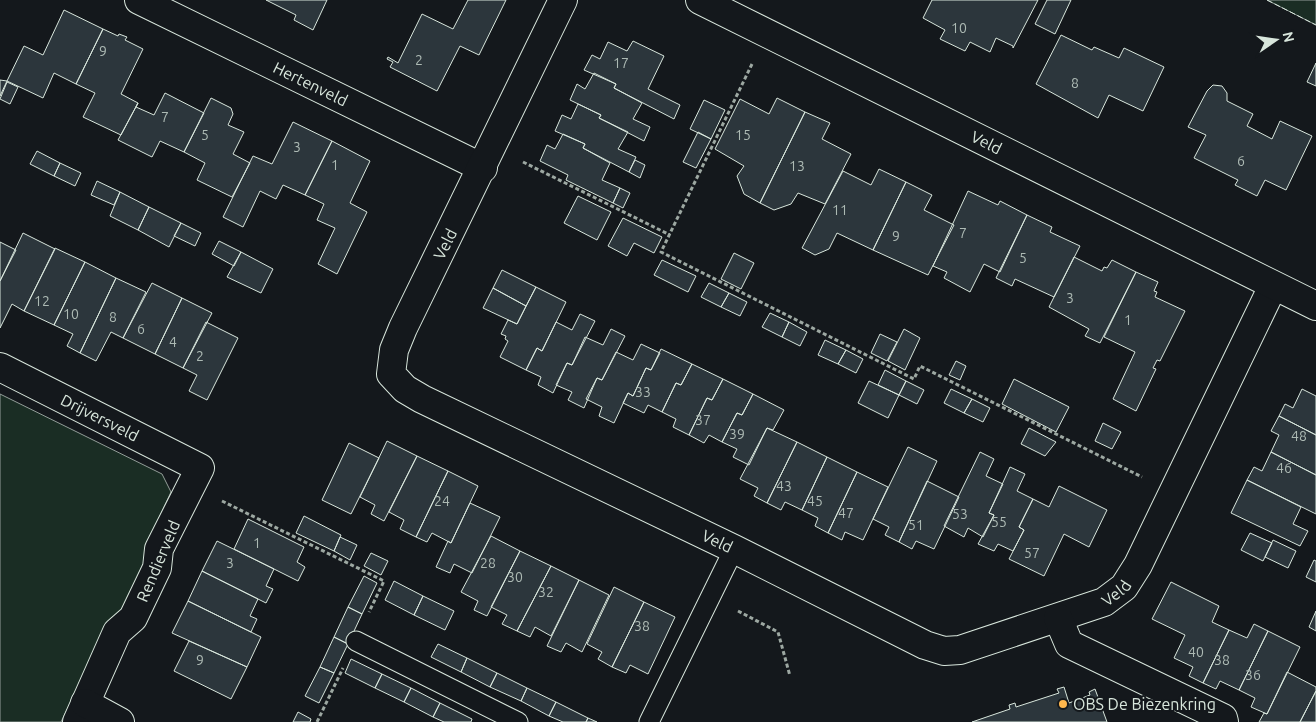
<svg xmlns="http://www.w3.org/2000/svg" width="1316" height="722" font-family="Ubuntu,sans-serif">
<rect width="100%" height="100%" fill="#14181c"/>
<path fill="#1a2d24" stroke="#939e99" d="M1267,0H1316V25Z
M0,394L162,474L171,492L145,548V563L124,612L111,618L61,722H0Z"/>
<path fill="#2c363c" stroke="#d8e6dc" d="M266,0H327L313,30L294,20L296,15Z
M468,0H506L479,55L460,46L437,91L390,67L393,62L387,59L388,57L398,63L422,14L453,29Z
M932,0H1038L1013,48V46L996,38L990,52L970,42L965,51L940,39L945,30L923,18Z
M1047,0H1071L1055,34L1035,24Z
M64,10L103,29L76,84L54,73L43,98L7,81L24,46L43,55Z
M103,29L118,36L119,34L127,37L125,40L143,49L121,94L138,103L121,135L83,117L95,93L76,84Z
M1061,35L1092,50L1094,47L1119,58L1124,48L1164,67L1143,111L1109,95L1098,118L1036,84Z
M633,41L664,56L648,89L680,105L674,119L614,88L616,84L584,70L592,55L600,59L608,42L627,51Z
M1316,63V86L1307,82Z
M594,73L616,84L614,88L642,103L633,119L650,127L644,141L599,118L601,115L570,100L577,84L585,89Z
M0,80L7,81L0,96Z
M7,82L18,87L10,104L0,99Z
M1213,85L1222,86L1227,93V101L1253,114L1247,126L1272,139L1280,121L1312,136L1286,190L1265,180L1257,196L1235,185L1238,180L1194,158L1206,135L1188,127L1207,91Z
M165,93L204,113L184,152L160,141L152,157L118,140L138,103L136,107L154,115Z
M211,98L231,108L233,114L228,125L244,132L233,154L250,163L232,197L197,180L205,163L184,152Z
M777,98L805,112L760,203L744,194L737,176L744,166L715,149L740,99L769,114Z
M704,100L725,110L711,139L690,129Z
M578,104L601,115L599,118L628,132L618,149L636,157L629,172L583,148L585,144L555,131L562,115L571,119Z
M805,112L830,123L822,139L851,154L825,204L798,193L791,204L774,210L760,203Z
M293,122L332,141L305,195L283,185L276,199L260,191L243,227L223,217L253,156L272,164Z
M698,132L711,139L696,168L683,162Z
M563,134L585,144L583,148L610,163L602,180L620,188L613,203L566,180L568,175L540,161L547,145L555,149Z
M332,141L370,161L350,203L367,212L337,274L318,264L335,228L317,220L324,204L305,195Z
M37,151L60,163L54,176L30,164Z
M635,160L645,165L640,178L629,172Z
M60,163L81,173L75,186L54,176Z
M879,169L906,182L873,250L837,233L829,249L815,255L802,248L843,171L871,185Z
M97,181L120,192L114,205L91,195Z
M906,182L932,195L924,210L954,225L928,275L873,250Z
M620,188L630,193L623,208L613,203Z
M968,191L998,205L1000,201L1027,215L1000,272L984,264L970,292L944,278L947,272L933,266Z
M120,192L149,207L138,230L110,216Z
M578,196L611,212L597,240L564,223Z
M149,207L181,223L169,247L138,230Z
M1027,215L1052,227L1050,232L1080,246L1054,297L1015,279L1012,286L996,278Z
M623,218L662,237L654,253L634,243L627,256L608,246Z
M181,223L201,233L195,246L174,236Z
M23,233L55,249L24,311L12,304L0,328V281Z
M219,241L241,252L234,266L212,254Z
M0,242L16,250L0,281Z
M55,248L85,262L54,325L24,311Z
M241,252L273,269L261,293L227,277Z
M734,253L754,263L741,289L721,279Z
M1074,257L1102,271L1104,267L1107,268L1112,260L1136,272L1100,343L1085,336L1089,329L1049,307Z
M662,260L696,276L688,292L654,275Z
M85,262L116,278L80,353L67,346L73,334L54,325Z
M502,270L536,287L526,306L493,288Z
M1136,272L1158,282L1154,291L1157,292L1155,297L1185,311L1160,361L1157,360L1153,368L1156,369L1136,411L1113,399L1135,352L1104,337Z
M116,278L146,292L123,338L111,332L96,361L80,353Z
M152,283L182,298L155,354L123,338Z
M709,283L729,293L721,307L701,297Z
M536,287L566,302L542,351L537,348L526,370L500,357L508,341L505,339L506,336L501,334L508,320L517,324Z
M493,288L526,306L517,324L483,308Z
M729,293L747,302L740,316L721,307Z
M182,298L212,313L183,368L155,354Z
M770,313L789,322L782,337L762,327Z
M580,314L595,321L572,365L567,363L553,393L538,385L541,377L526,370L537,348L542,351L556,322L572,330Z
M206,322L238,338L207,400L189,391L197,375L183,368Z
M789,322L807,332L800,346L782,337Z
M611,329L625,336L602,380L597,378L584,408L568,400L572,392L556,385L567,363L572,365L585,337L603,345Z
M904,329L920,338L905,370L888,361Z
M880,334L897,342L887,361L871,353Z
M825,340L846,350L838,364L818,355Z
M641,344L660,353L651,370L646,368L633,396L628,393L614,423L599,416L602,407L586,399L597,378L602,380L616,352L633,360Z
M661,349L692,364L681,385L676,383L662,412L648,405L644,413L623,403L628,393L633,396L646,368L651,370Z
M846,350L863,359L856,373L838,364Z
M956,361L966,366L960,380L949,375Z
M692,364L723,379L712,400L707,398L689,435L673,427L676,419L662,412L676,383L681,385Z
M885,370L906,381L899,395L878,385Z
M723,379L753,394L742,415L737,413L722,442L709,435L704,443L689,435L707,398L712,400Z
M1014,379L1069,407L1056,432L1002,404Z
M869,381L899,395L888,418L858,403Z
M906,381L924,390L917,404L899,395Z
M951,389L972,399L964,413L944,403Z
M1302,389L1316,396V435L1279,416L1285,404L1293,408Z
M753,394L784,410L773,430L767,428L749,465L733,457L737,449L722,442L737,413L742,415Z
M972,399L990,408L983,422L964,413Z
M1279,416L1316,435V475L1271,452L1279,435L1271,431Z
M1103,423L1121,432L1112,449L1095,441Z
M767,428L797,442L767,503L754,496L758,488L740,479Z
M1029,428L1056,442L1045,456L1021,444Z
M387,441L417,456L384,521L371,514L375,505L360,497Z
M797,442L827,457L802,510L785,502L781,510L767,503Z
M349,443L379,458L351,514L322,500Z
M908,447L937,461L899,542L885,535L889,527L873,519Z
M980,452L994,459L986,476L1003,484L989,513L994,515L983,537L968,528L964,537L944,526Z
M1271,452L1316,475V514L1247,480L1254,467L1262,471Z
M417,456L448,471L416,537L400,529L404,520L389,512Z
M827,457L857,472L828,533L815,526L818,518L802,510Z
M1010,467L1025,474L1017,491L1033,499L1019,527L1024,530L1013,551L998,544L994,551L978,544L994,515L989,513Z
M448,471L478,486L451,543L432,533L427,542L416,537Z
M857,472L888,487L863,540L845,532L842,540L828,533Z
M1247,480L1301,507L1293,524L1308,531L1300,546L1231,513Z
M927,481L959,497L934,549L916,541L912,549L899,542Z
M1059,486L1107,510L1089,547L1064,534L1044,576L1009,559L1024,530L1019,527L1033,499L1049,507Z
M470,503L500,517L472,573L454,564L450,573L436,567L448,541L451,543Z
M304,516L341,535L334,551L296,533Z
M248,519L304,547L297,562L305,567L298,581L234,549Z
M1250,533L1272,543L1263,561L1241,550Z
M491,536L520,551L487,616L474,610L478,601L461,592Z
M340,537L357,545L350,560L334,551Z
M1273,540L1296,551L1288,568L1265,557Z
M217,541L274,569L266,586L273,589L266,603L202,571Z
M520,551L551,566L517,631L502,624L507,615L491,607Z
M371,553L388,561L381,575L364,566Z
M1314,560L1316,561V582L1306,577Z
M551,566L579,580L551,636L535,627L530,637L517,631Z
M202,571L258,599L250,616L257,619L251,632L188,601Z
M364,576L377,583L362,614L348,607Z
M579,580L609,595L582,652L566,643L561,652L547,646Z
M394,581L423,596L414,615L385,600Z
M1171,582L1219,606L1212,622L1229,630L1203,683L1189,676L1193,667L1174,658L1185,635L1152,619Z
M614,587L644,602L612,667L598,659L602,652L587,644Z
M423,596L454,611L445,630L414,615Z
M188,601L261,637L247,667L172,633Z
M644,602L675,617L648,674L630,665L626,673L612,667Z
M348,607L362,614L348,644L334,637Z
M1316,611V631L1309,627Z
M1254,624L1268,631L1239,690L1220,681L1216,689L1203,683L1229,630L1247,638Z
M1268,631L1300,647L1267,714L1251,707L1255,698L1239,690Z
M334,637L348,644L334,673L320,667Z
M189,641L247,667L231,699L174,671Z
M438,644L467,658L461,672L431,657Z
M467,658L497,673L490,687L461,672Z
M351,659L382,674L375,688L345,673Z
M320,667L334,673L319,703L305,696Z
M1287,672L1316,687V691L1300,722H1259L1264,713L1267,714Z
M497,673L527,688L521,701L490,687Z
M382,674L411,688L404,702L375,688Z
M1064,687L1069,703L1090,695L1089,692L1095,689L1107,722H972L1010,709L1009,705L1015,703L1016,707L1059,693L1057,689Z
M411,688L440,703L433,717L404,702Z
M527,688L556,702L549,716L521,701Z
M1316,691V722H1300Z
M556,702L588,718L586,722H563L549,716Z
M440,703L472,719L471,722H444L433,717Z
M298,712L311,719L310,722H293Z
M588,718L597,722H586Z"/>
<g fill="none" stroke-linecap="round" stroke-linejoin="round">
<defs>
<path id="service" d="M356,641L518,722
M649,722L734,549"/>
<g id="minor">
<path id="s1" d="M139,0L483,168"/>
<path id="s2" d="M563,0L403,328L394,350L391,374L405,389L422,399L734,549L925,645L944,651L960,650L1104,602L1124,587L1138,565L1273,286"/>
<path id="s3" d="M700,0L1316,306"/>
<path id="s4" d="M0,367L200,468L159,549L157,568L133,618L117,632L77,722"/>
<path d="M1058,618L1069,644L1223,718L1224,722"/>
<path d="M85,703L120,722"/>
</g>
</defs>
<use href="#service" stroke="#d8e6dc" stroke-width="21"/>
<use href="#minor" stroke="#d8e6dc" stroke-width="30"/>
<path stroke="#9da8a2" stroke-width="3" stroke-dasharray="4 2.5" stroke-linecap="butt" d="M752,64L661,252L914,379L920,366L1142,477
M523,162L670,235
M222,501L384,581L369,612
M738,611L778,632L790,676
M317,722L343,668"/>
<use href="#service" stroke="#14181c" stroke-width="19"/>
<use href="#minor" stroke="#14181c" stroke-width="28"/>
<path stroke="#d8e6dc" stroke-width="1" stroke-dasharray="6 2.5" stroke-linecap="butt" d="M1267,0L1316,25"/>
</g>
<circle fill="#ffb74d" stroke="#14181c" stroke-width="2" cx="1063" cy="704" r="5"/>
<g text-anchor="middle" stroke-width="4" stroke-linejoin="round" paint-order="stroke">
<g font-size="14" fill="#adbab4">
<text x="959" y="33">10</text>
<text x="103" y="56">9</text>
<text x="419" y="65">2</text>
<text x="621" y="68">17</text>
<text x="1075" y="88">8</text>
<text x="165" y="122">7</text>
<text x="205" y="140">5</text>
<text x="743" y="140">15</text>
<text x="297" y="152">3</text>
<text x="1241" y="166">6</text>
<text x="335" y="170">1</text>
<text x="797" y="171">13</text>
<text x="840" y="215">11</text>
<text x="963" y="238">7</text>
<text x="896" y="241">9</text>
<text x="1023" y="263">5</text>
<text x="1070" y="303">3</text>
<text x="42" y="306">12</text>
<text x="71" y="319">10</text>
<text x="113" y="322">8</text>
<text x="1128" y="325">1</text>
<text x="141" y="334">6</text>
<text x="173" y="347">4</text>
<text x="200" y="361">2</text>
<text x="643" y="397">33</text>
<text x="703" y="425">37</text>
<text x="737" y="439">39</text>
<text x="1299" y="441">48</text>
<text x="1284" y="473">46</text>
<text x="784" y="491">43</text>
<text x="442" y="506">24</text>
<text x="815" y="506">45</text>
<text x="846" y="518">47</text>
<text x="960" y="519">53</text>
<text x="999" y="527">55</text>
<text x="916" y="530">51</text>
<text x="257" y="548">1</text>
<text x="1032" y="558">57</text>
<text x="230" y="568">3</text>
<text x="488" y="568">28</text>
<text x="515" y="582">30</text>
<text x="546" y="597">32</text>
<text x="642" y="631">38</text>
<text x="1196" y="657">40</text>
<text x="200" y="665">9</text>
<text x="1222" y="665">38</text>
<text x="1253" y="680">36</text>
</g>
<g font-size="16" fill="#d8e6dc" stroke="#14181c">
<text dy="6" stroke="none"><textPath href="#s1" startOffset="191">Hertenveld</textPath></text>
<text dy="6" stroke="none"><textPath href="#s3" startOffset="320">Veld</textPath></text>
<text transform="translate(445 244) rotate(-63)" y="6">Veld</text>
<text dy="6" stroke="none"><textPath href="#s4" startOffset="112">Drijversveld</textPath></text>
<text dy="6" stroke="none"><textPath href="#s2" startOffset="781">Veld</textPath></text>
<text transform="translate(158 561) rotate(-67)" y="6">Rendierveld</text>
<text dy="6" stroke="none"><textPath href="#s2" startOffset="1216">Veld</textPath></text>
</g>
<g font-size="16" fill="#d8e6dc" stroke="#14181c" text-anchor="start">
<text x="1073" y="710">OBS De Biezenkring</text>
</g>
</g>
<g transform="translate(1276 40) rotate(77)" stroke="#14181c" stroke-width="4" paint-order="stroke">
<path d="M0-4L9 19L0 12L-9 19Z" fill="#d8e6dc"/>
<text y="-8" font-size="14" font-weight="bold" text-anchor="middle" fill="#d8e6dc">N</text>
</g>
</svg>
